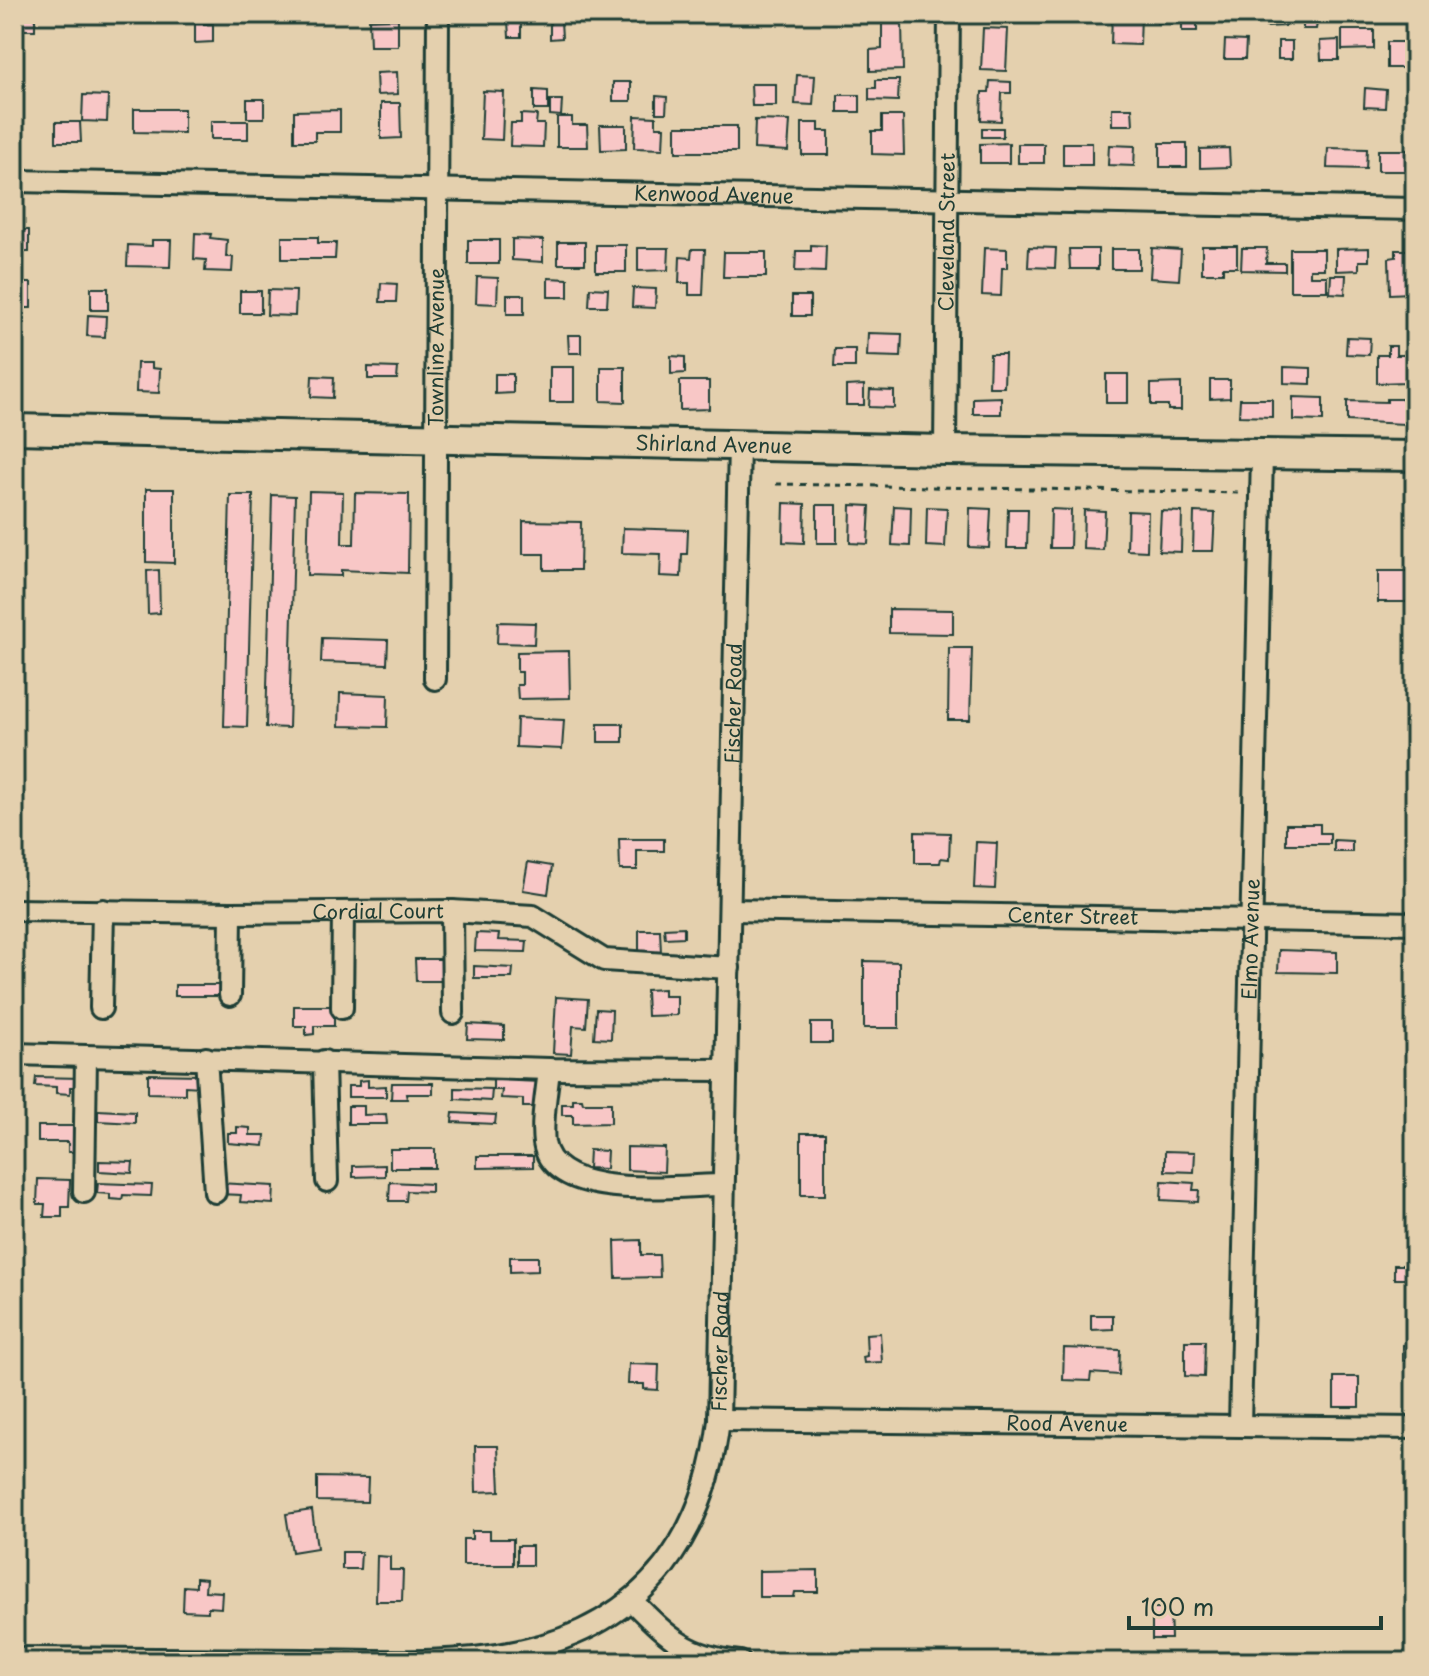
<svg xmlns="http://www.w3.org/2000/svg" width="1429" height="1676" font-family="'Playpen Sans',sans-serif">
<rect width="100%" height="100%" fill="#e4d0ae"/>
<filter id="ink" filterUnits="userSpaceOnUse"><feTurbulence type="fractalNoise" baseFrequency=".0125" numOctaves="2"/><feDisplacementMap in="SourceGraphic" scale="16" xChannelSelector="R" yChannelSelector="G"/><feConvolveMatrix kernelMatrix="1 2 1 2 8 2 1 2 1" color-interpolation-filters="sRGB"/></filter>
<g filter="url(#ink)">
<path fill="#f8c7c6" stroke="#1f3d34" stroke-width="2" d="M14,14H35V30H14Z
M1040,14H1060V22H1040Z
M1066,14H1104L1103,22L1066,20Z
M1112,14H1141L1140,45L1111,44Z
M1157,14H1197V31H1182V23H1157Z
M1249,14H1286V26L1266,27V21H1249Z
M1296,14H1334V23H1317L1316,29H1303V23H1296Z
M398,19V46H370L369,20Z
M508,21H521V37H509Z
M550,21H561L562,38L550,39Z
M882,22H902L903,70L870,71V50L882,49Z
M195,24H213V42L195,43Z
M983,28L1008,29L1006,71L981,70Z
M1342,30H1374V49L1342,50Z
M1225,40L1246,41L1245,59H1224Z
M1339,40V60H1321L1320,41Z
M1278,41H1292V59H1278Z
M1387,42H1411V68H1387Z
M397,72L398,94L377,95L376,73Z
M797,75L815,76L813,105L795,104Z
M876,80H899L898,101L869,100V88H876Z
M990,81L1011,82V93H1002L1001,121L981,120L982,92H989Z
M613,82H631V101H613Z
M751,84H776V106H752Z
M1365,88L1386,90L1385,108L1364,107Z
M534,90L548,91V110H534Z
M483,91L504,92L502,140L481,139Z
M83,95L108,96L107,122L82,121Z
M838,95H860V112H838Z
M656,96L667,97L666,113H656Z
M247,99H264V118H247Z
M550,100H562L561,116L550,115Z
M381,103H400L401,138L381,139Z
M1112,108H1132L1133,125H1112Z
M134,109H184V133L134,132Z
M340,110V132H315V141H294V111Z
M521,114L537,115L536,124H544L543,147L510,146L511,123H521Z
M635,116L656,117V127H664L663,149L634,148Z
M882,116H903L904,155L872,154V131H882Z
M557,117H572V125H587L588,147H557Z
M755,120L790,121L788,151L754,149Z
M211,121H248V139H211Z
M56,122H80L81,142H56Z
M802,123H819V131H829V155H802Z
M600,125H626V149L601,150Z
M676,126H737V152H676Z
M982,128H1003V137H982Z
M1009,143V163H980V144Z
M1063,143H1092V165H1063Z
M1160,143H1187V167H1160Z
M1018,144H1044V163H1018Z
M1109,145L1135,146L1134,166L1108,165Z
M1229,148L1230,167L1200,168V149Z
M1328,148L1367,149L1366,169L1327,168Z
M1378,150H1407V171H1378Z
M14,230H29V252H14Z
M195,233L211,234L210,238L227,240L226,257H233L232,272L205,271L206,260L194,259Z
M282,237H318V243H336L335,259H282Z
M512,239L543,240V262L512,260Z
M152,240H171L170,267L127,266L128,245L152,246Z
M468,240H499V264H468Z
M558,242H585V264H558Z
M596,245H626V272H596Z
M811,245L826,246L825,272L795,271L796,251H811Z
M1202,246H1237V267H1223V273H1202Z
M1029,247L1056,248L1055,268L1028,267Z
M638,248H669L668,270L638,271Z
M984,248L1007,249V268H1002L1001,296L982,295Z
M1152,248L1181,250L1179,280L1150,278Z
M1242,248H1267L1266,263H1285V271L1241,270Z
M1369,248V261H1359V270L1336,271V249Z
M692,249H705L703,295H689V283H679L680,257L691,258Z
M1069,249H1098V269H1070Z
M1111,249H1139V269H1111Z
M1290,249H1324V269H1310V276H1327V291H1290Z
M1396,250H1409L1410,293L1390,294L1389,258L1396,257Z
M724,252H766V277H723Z
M1331,275H1346L1345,294L1330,293Z
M477,277L498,278L497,304L476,303Z
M548,278L568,279V297H548Z
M14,283H31V308H14Z
M381,283L397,284L396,302H380Z
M91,288H108V310H91Z
M590,288L608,289L607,306H589Z
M633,288L656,289L655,308L632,307Z
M268,290L296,291L295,316L267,315Z
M240,291H261V313H240Z
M507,295H524V314H507Z
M792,296H810V316H792Z
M88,315L106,316L105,337L87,336Z
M868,333L902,334L901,357L867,356Z
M568,335H581V353H569Z
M1347,337L1370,338L1369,355L1346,354Z
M1388,346H1396V355H1406V382L1377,383V355H1388Z
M835,349H855V367H834Z
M990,354H1005L1004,387H989Z
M671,356L685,357V373L671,374Z
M137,363H152V368L160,369L159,393L136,392Z
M368,367L398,368L397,379H368Z
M550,367H574V402H550Z
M601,367H625V402L601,401Z
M1284,367L1311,368V384L1284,383Z
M495,374H513V393L495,394Z
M1106,374H1128V403H1106Z
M312,376L334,377L333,398L311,397Z
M1210,380H1230V398L1210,399Z
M680,381H709V409L680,410Z
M1181,383V410H1168V405H1151V384Z
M864,385V405H846V386Z
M870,390L894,391V408L869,407Z
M1001,397V414H973V398Z
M1293,397L1323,398V421L1293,420Z
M1240,399H1272V417L1239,416Z
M1387,399H1405L1404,424L1347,421V401L1387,402Z
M146,489H174V563L146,562Z
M309,491L343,492L342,544H354L355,493L409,494L408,573L341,570V576L307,575Z
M230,495H253L247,727L224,726Z
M272,495L295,496L289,728L266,727Z
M784,503L805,504L804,543L783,542Z
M817,505H837V543H817Z
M851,505L870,506L868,544L850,543Z
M894,506L911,507L910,546L892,545Z
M927,507L947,508L945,547L926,546Z
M970,508L991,509L989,548L969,547Z
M1008,509H1028L1027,548H1007Z
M1051,509L1071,510L1070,548H1050Z
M1084,510L1105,511L1103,550L1083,549Z
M1128,511L1148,512L1147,551L1127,550Z
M1161,511L1182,512L1181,552L1159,551Z
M1194,512L1215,513L1213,551H1193Z
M523,521L581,522L580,570H544V554H523Z
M623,528L688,530L687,554H682L681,577L660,576L661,554L622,553Z
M159,570L160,613L148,614L147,571Z
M1378,571H1412V602H1378Z
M889,609L953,610V634L889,633Z
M498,622L535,623L534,644L497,643Z
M322,638L388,640L387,664L321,662Z
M949,648H972L970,720H948Z
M569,651L570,698L518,699L517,685H522V672H517V652Z
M340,693L388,695L387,727L339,726Z
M517,718L564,720L562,749L516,747Z
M598,724H623V742H598Z
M1286,824H1320V833H1330V844H1286Z
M915,832L950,833L949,859L941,858L940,863H915Z
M619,839H664V851H637V870H620Z
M1334,840L1352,841V852H1334Z
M976,842L997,843L995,889L974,888Z
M528,862L552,866L548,894L523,890Z
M684,927V937L665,938L664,928Z
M639,930H660L661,953H639Z
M476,933L499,934L498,940L527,941L526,952L475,951Z
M1279,950L1337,952V973L1278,972Z
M415,959H449V981H416Z
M864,961L899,962V1028H864Z
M474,966L513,968L512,978H474Z
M175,985H224V996H175Z
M664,989V996H677V1015L647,1016L646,990Z
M556,997L588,999L586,1027L573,1026L571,1054L553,1053Z
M294,1006H334V1026H314V1034L306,1035V1026H294Z
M596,1009L612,1010L611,1039L594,1038Z
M811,1023H832V1043H811Z
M468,1024L504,1026V1040L467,1039Z
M148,1074L201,1075V1087L185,1086V1094L148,1093Z
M36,1077L81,1078L80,1087H70V1094L56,1093V1087L35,1086Z
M368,1080V1087L386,1086V1097H348V1086H359V1081Z
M493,1080L541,1082L540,1107H523V1099L501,1098L502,1090H493Z
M392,1083H433V1094H406L407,1099H391Z
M455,1088L492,1089L491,1101L455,1099Z
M573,1099H582L583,1103H611V1123L573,1124V1115H562V1104H573Z
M348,1106H364V1115L386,1114L387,1124H348Z
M98,1110L135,1112V1123L98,1121Z
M453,1113L496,1115L495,1124L452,1122Z
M38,1126H77L84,1152H68V1142H38Z
M237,1127L250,1128V1135H265L264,1146L228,1143V1133H237Z
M801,1133H825V1195H801Z
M627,1147L665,1148L664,1172L627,1170Z
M390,1149H435V1168H390Z
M589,1150L607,1151L606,1169L588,1168Z
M1165,1151L1195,1152L1194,1172L1165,1171Z
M477,1156H533V1167L477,1168Z
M99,1161L133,1162L132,1173L99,1171Z
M385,1165V1176L353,1177V1166Z
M38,1179L70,1180L69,1207H62V1217H44L45,1204H37Z
M1162,1181L1194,1183L1193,1190H1199L1198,1202L1161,1200Z
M390,1182L431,1184V1192L407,1191L406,1201H389Z
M98,1183L152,1185L151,1196L123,1195L122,1200L110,1199V1194L97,1193Z
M218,1183L274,1186L273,1204L240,1202L241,1195L218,1194Z
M641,1240V1255H659L660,1277L616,1278L615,1241Z
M1405,1256H1415V1279H1394V1265H1405Z
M510,1257H538V1271L510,1272Z
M1091,1315H1113V1329L1091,1330Z
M880,1333L882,1362L864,1363L863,1357L867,1356L866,1334Z
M1185,1341H1205L1204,1377L1185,1376Z
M1403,1345H1415V1366L1413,1361H1403Z
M1064,1348L1120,1350L1119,1375L1091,1373L1090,1381L1063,1380Z
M629,1364L659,1365L658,1390L644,1389V1384H628Z
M1334,1377H1359V1407H1334Z
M475,1446H498L500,1491L476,1492Z
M317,1477L368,1478L367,1502L317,1501Z
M312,1510L317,1548L292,1552L286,1514Z
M472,1531H490V1539H513V1565H463V1539H472Z
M517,1546H532V1565H517Z
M342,1552H361L360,1569H342Z
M377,1556L390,1557V1570H403L402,1601H376Z
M818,1570V1592H795L794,1597H759V1571Z
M196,1578L206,1579L205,1591L222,1592L221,1608L208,1607V1612L183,1611L184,1586L196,1587Z
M1152,1608H1170L1171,1639H1152Z"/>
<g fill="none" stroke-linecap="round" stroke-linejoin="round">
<defs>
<g id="street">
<path id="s1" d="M14,181L1415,209"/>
<path id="s2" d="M945,450L949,14"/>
<path id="s3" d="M435,679L438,14"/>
<path id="s4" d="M14,910L231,913L452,911L533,916L604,960L729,968"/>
<path id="s5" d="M731,910L1415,923"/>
<path d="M452,911L453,1013"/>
<path d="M230,995L231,913"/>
<path d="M101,1008L103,910"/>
<path d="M342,1008L343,912"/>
<path d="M14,1054L549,1069L726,1070"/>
<path d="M206,1058L215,1192"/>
<path d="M324,1061L327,1181"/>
<path d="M549,1069C547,1092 541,1119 544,1143C554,1203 679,1185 723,1185"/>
<path d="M84,1192L86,1057"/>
<path id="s6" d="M719,1420L1415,1428"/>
<path id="s7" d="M1240,1425L1262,454"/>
<path d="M633,1602C668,1637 687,1657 740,1662"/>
<path id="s8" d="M14,1658C111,1658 208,1659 305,1660C433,1661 577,1676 664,1566C697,1523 713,1473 719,1420L739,444"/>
</g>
<g id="secondary">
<path id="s9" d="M14,429L945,450L1415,456"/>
</g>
</defs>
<use href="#street" stroke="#1f3d34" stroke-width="26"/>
<use href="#secondary" stroke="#1f3d34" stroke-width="34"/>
<path stroke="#1f3d34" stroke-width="3" stroke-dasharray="6 6" stroke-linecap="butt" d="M776,484L1241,493"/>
<use href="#street" stroke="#e4d0ae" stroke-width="20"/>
<use href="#secondary" stroke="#e4d0ae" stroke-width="28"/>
</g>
</g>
<g text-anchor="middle" stroke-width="8" stroke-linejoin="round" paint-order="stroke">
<g font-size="20" fill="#1f3d34" stroke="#e4d0ae">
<text dy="7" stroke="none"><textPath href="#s1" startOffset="700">Kenwood Avenue</textPath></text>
<text dy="7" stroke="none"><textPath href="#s2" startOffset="218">Cleveland Street</textPath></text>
<text dy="7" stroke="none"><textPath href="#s3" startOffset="332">Townline Avenue</textPath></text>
<text dy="7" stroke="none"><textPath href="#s9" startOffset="700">Shirland Avenue</textPath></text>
<text dy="7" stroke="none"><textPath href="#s8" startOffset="1552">Fischer Road</textPath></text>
<text dy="7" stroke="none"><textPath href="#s4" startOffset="364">Cordial Court</textPath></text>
<text dy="7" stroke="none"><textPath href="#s5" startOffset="342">Center Street</textPath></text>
<text dy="7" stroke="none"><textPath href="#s7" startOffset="486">Elmo Avenue</textPath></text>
<text dy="7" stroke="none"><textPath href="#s8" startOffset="904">Fischer Road</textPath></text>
<text dy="7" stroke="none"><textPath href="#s6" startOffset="348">Rood Avenue</textPath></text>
</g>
</g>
<rect width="1429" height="1676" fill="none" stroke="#e4d0ae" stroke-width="48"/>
<rect x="24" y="24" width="1381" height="1628" fill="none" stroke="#1f3d34" stroke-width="3" filter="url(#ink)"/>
<path d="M1129 1616v12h252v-12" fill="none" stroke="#1f3d34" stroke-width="4"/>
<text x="1141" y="1616" font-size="24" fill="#1f3d34" stroke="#e4d0ae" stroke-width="6" paint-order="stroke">100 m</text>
</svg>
